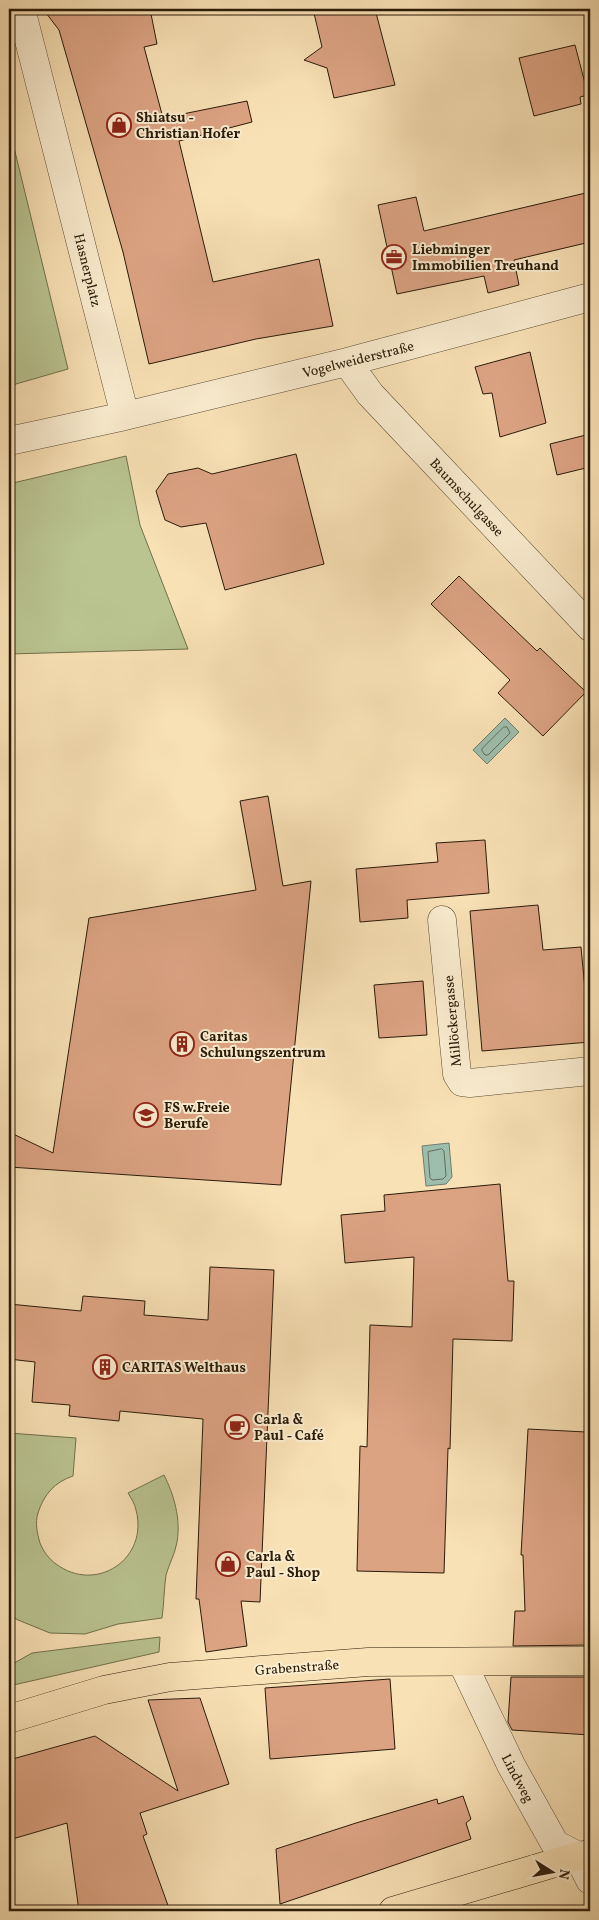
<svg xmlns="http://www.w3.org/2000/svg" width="599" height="1920" font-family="Vollkorn,serif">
<rect width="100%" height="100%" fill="#f8e1b5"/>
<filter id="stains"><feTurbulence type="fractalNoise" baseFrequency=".004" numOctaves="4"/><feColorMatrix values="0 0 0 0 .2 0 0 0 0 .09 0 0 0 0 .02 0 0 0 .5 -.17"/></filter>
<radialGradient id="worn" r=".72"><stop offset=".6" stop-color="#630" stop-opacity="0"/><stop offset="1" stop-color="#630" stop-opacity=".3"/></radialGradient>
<path fill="#b9c491" stroke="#71704c" d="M9,127L68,369L9,386Z
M126,456L140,525L188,649L9,654V484Z
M9,1433L76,1438L73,1476C55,1482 44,1494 38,1513C35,1523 37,1533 40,1543C43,1551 49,1559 56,1564C96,1594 149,1559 136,1510C135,1504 131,1498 128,1493L164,1475C174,1495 181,1519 177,1542C175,1554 169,1564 166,1575C164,1589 164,1604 162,1618L118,1624L85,1634L50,1633L18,1620L9,1615Z
M160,1637L159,1652L9,1686V1666L32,1653Z"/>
<path fill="#9dbead" stroke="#6f7d6b" d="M505,718L519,732L487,764L473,750Z
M449,1143L452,1177L446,1184L426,1186L422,1146Z"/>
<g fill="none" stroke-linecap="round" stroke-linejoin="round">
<path stroke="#636c5a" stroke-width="1" d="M504,727H507L510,733L488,755H485L482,751V749Z
M442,1149L444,1151L446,1176L443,1179L432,1180L430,1178L428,1152Z"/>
</g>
<path fill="#dca383" stroke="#291b08" d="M43,9H150L157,44L144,47L163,118L247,101L252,122L179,141L213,282L319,259L333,326L256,339L149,364L123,252L59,30Z
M313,9H375L395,85L334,98L327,68L304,60L322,47Z
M575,45L588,95L580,97L581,104L534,116L519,58Z
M590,192V242L514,260L519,285L488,293L484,276L397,294L378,205L416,197L424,231Z
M530,352L546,423L500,437L492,393L483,394L475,367Z
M590,434V467L557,475L550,444Z
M296,454L324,564L225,590L206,523L181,527L165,520L156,491L168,474L198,468L212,474Z
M459,576L537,651L540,648L586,692L543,736L498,693L510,680L431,604Z
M268,796L283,886L311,881L281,1185L9,1167V1132L53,1153L89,918L256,890L240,801Z
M485,840L489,893L407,900L408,918L360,922L356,869L438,862L436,843Z
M538,905L543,950L581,947L590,1042L482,1051L470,911Z
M423,981L427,1035L379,1038L374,985Z
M500,1184L508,1281H514L512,1341L453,1339L450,1449L448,1448L444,1573L357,1571L360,1446L367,1447L370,1325L412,1327L414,1257L345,1263L341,1215L385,1211L384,1195Z
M210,1267L274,1270L260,1602L241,1601L247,1646L206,1652L199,1599H196L203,1419L120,1411L119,1421L69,1416L70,1405L32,1402L35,1362L9,1359V1304L81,1311L83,1296L145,1301L144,1315L208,1320Z
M528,1429L586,1432L585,1441L590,1442L589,1567H590V1645L513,1646L515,1611H525L523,1555H521Z
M511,1677H590V1735L512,1730L508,1722Z
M390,1679L395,1749L270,1759L265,1688Z
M200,1698L229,1784L140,1813L147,1834L143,1836L170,1911H79L67,1823L9,1840V1760L95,1736L178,1791L148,1700Z
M463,1796L471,1819L466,1823L471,1839L280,1904L276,1849L356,1823L437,1799L438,1804Z"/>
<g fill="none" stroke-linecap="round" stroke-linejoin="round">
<defs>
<path id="minor" d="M21,9L125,416
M347,362L370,394L590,627
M9,441L125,416L347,362L590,297
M442,920L457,1074L462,1082L470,1083L590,1071
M462,1662L511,1765L555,1844L578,1856L590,1880"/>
<path id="major" d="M9,1719L104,1690L170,1677L368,1662L590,1661
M393,1911L578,1856L590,1854"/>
</defs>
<use href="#minor" stroke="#5d4c33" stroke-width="29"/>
<use href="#major" stroke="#291b08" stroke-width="29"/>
<use href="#minor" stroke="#faeccf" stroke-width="28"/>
<use href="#major" stroke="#f8e1b5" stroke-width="28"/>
</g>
<defs>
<symbol id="shop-ring" viewBox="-11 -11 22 22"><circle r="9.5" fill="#faeccf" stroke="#8f2418" stroke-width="1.5"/><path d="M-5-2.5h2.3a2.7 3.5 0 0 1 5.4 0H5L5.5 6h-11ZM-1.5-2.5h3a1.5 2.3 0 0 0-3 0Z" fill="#8f2418"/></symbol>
<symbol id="office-ring" viewBox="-11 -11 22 22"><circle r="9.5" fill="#faeccf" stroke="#8f2418" stroke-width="1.5"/><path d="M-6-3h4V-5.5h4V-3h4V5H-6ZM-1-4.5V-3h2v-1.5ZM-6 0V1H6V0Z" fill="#8f2418"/></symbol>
<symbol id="building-ring" viewBox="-11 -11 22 22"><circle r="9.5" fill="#faeccf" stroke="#8f2418" stroke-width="1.5"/><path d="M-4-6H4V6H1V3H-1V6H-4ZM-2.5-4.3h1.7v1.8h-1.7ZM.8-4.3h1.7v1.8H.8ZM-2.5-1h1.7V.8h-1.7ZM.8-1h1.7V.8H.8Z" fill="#8f2418"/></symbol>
<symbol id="school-ring" viewBox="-11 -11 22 22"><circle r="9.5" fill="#faeccf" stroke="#8f2418" stroke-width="1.5"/><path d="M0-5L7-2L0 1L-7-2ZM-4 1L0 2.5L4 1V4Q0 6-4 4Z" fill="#8f2418"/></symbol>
<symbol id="cafe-ring" viewBox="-11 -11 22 22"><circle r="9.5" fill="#faeccf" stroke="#8f2418" stroke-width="1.5"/><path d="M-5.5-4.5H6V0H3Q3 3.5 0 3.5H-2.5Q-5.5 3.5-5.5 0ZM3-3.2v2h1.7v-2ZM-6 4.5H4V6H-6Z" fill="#8f2418"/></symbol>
</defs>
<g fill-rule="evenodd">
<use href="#shop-ring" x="105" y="111" width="28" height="28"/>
<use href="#office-ring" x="380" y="243" width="28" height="28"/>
<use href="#building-ring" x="168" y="1030" width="28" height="28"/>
<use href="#school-ring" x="132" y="1101" width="28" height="28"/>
<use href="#building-ring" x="91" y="1353" width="28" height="28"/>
<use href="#cafe-ring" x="223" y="1413" width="28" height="28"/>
<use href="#shop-ring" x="214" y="1550" width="28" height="28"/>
</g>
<g text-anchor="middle" stroke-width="4" stroke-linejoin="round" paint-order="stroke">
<g font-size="14" font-weight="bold" fill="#291b08" stroke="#faeccf" text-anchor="start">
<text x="136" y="122">Shiatsu -<tspan x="136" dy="16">Christian Hofer</tspan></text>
<text x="412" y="254">Liebminger<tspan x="412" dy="16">Immobilien Treuhand</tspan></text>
<text x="200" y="1041">Caritas<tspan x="200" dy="16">Schulungszentrum</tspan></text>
<text x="164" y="1112">FS w.Freie<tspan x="164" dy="16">Berufe</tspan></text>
<text x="122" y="1372">CARITAS Welthaus</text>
<text x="254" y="1424">Carla &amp;<tspan x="254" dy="16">Paul - Café</tspan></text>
<text x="246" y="1561">Carla &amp;<tspan x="246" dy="16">Paul - Shop</tspan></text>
</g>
<g font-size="14" fill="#291b08" stroke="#faeccf">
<text transform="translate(88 270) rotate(76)" y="5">Hasnerplatz</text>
<text transform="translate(358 359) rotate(-14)" y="5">Vogelweiderstraße</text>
<text transform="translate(467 497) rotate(47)" y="5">Baumschulgasse</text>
<text transform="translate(452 1021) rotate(-95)" y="5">Millöckergasse</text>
<text transform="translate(297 1667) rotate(-4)" y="5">Grabenstraße</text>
<text transform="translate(518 1778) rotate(62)" y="5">Lindweg</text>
</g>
</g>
<rect width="599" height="1920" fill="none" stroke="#f8e1b5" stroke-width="30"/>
<rect x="10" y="10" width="579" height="1900" fill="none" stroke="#291b08" stroke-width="2.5"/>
<rect x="15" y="15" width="569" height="1890" fill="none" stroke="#291b08"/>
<g transform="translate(552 1872) rotate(101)" stroke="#faeccf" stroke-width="4" paint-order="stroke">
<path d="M0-4L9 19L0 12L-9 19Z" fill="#291b08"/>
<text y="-8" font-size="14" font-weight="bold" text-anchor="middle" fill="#291b08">N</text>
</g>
<rect width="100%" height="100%" filter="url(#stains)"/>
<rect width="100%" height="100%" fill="url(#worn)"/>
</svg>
